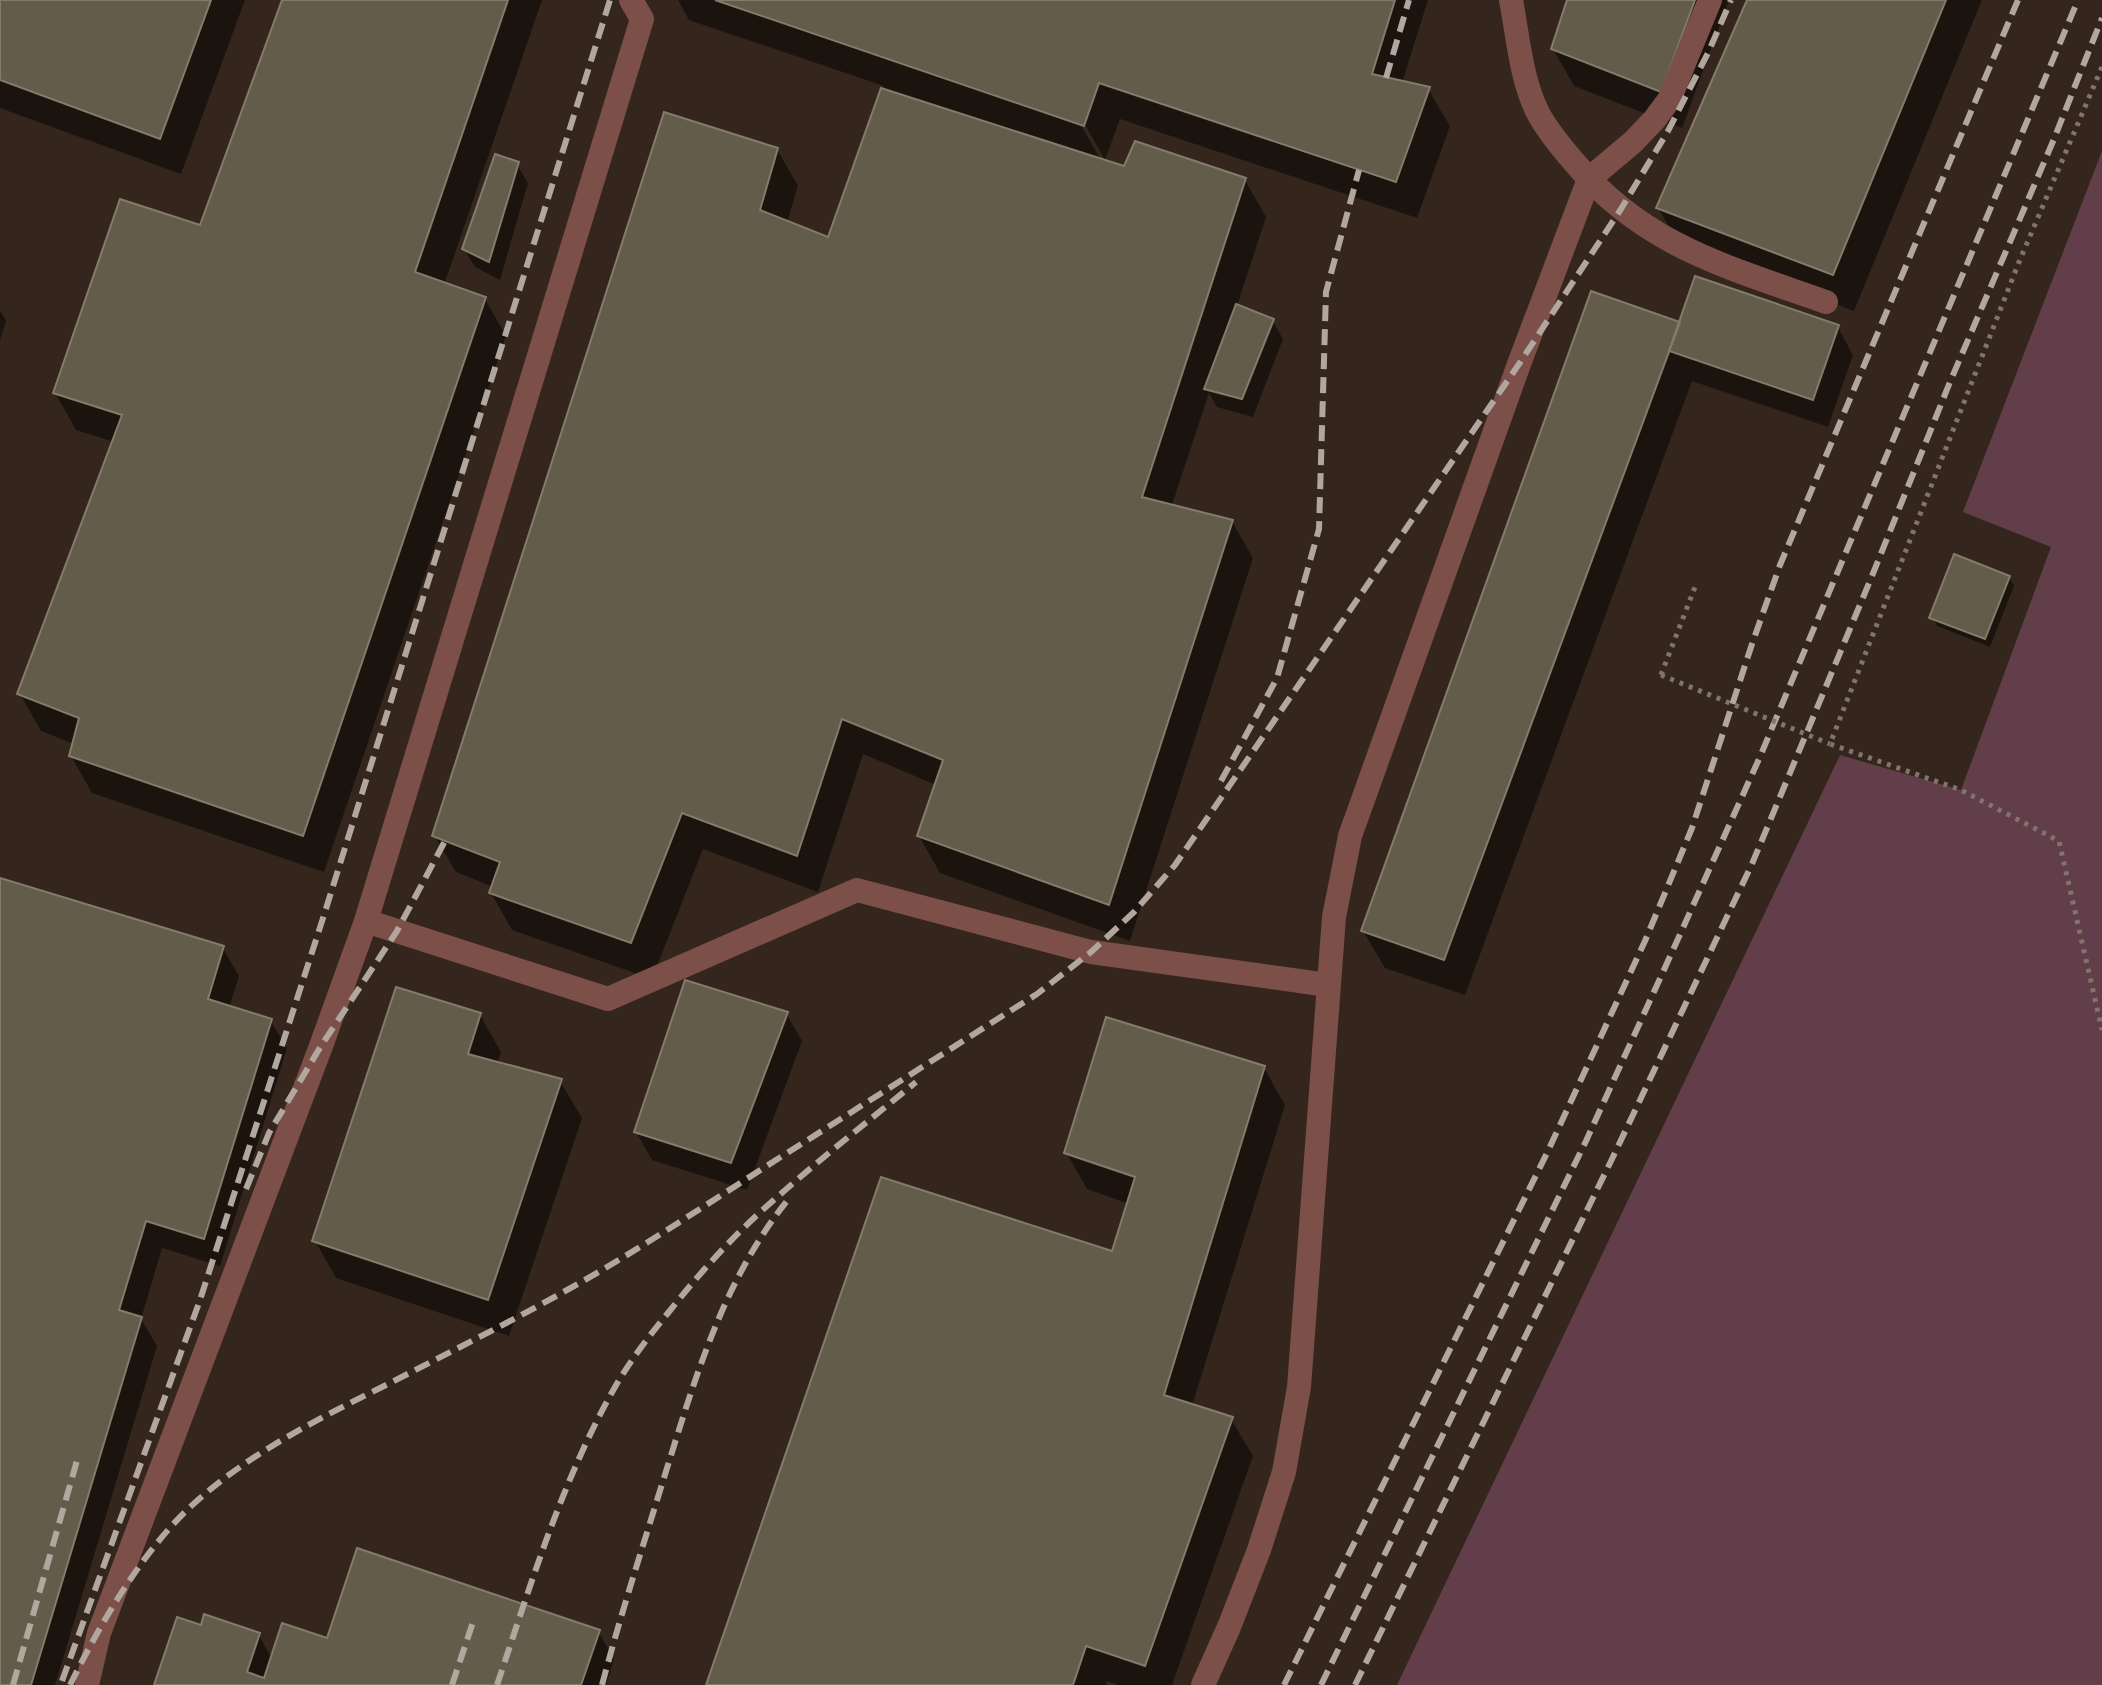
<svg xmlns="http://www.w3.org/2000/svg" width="2102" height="1685" font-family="'Roboto Condensed',sans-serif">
<rect width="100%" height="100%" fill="#34261c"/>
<path fill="#613e49" d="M2102,151V1685H1397L1840,755L1961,790L2051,547L1963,512Z"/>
<path fill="#0007" d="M0,0H245L181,174L0,108Z
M284,0H542L444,285L485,299L506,336L324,872L92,793L71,756L74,744L41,731L20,694L114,442L76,430L55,393L202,227Z
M678,0H1428L1402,83L1428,89L1450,126L1417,218L1120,119L1105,160L1080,116L1077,118L1102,162L1125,169L1245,180L1266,217L1237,306L1272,320L1283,339L1253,417L1217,407L1209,393L1172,505L1232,521L1253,558L1130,941L940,873L919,836L936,785L863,754L818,892L703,849L652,979L512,930L491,893L493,887L456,872L434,835L777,149L798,186L787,223L829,239L884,86L689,20Z
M1569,0H1729L1682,128L1574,86L1553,49Z
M1750,0H1982L1854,311L1680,245L1658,208Z
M517,164L528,183L500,280L475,267L464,249Z
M0,310L6,321L0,340Z
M1681,324L1837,326L1853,355L1828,427L1692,381L1465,995L1385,968L1363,931Z
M2009,577L2014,586L1990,647L1937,626L1932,617Z
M0,880L222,947L239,976L229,1008L270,1020L287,1048L220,1266L162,1248L141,1319L157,1346L55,1685H0Z
M786,1013L802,1041L747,1190L652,1160L636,1132Z
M480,1015L501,1052L497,1064L560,1081L582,1118L509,1336L336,1278L315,1241Z
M1264,1068L1285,1105L1192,1406L1231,1419L1253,1456L1172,1685H1118L1107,1681L1106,1685H708L1113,1254L1129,1204L1087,1189L1066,1152Z
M202,1627L258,1634L272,1659L328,1641L598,1631L614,1659L606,1685H156Z"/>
<path fill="#645c4b" stroke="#847b6a" stroke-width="2" d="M0,0H211L160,139L0,80Z
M282,0H508L415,272L486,297L303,836L69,756L79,718L17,694L122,415L53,393L120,199L200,225Z
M715,0H1395L1372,74L1430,87L1396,182L1099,83L1084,126Z
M1567,0H1695L1661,92L1551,49Z
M1747,0H1946L1833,275L1656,208Z
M881,88L1124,166L1135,141L1246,178L1142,497L1233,520L1109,905L917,836L943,760L842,719L797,856L682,813L631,943L489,893L500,862L432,836L664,112L778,148L760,210L828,237Z
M495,154L519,162L489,262L462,249Z
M1695,276L1839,325L1813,400L1669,351Z
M1591,291L1680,322L1444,960L1361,931Z
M1236,304L1274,319L1242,399L1204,389Z
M1954,554L2010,576L1985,639L1929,618Z
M0,878L224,946L208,999L272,1019L204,1239L146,1221L119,1310L142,1317L31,1685H0Z
M685,980L788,1012L731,1163L634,1132Z
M396,987L481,1013L468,1054L562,1079L488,1300L312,1241Z
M1106,1017L1265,1066L1164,1395L1233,1417L1145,1666L1086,1646L1073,1685H706L881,1177L1112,1251L1135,1177L1064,1153Z
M357,1548L600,1630L581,1685H154L177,1617L201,1625L204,1614L260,1633L247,1672L264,1678L282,1623L327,1638Z"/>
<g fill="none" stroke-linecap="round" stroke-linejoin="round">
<path stroke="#80746b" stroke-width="5" stroke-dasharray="4 6" stroke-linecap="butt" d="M2102,67L2019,262L1830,744L1961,790L2059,841L2102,1030
M1661,675L1695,587"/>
<path stroke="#7d4f49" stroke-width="24" d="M1511,0C1518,37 1521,79 1538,113C1547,130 1561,147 1574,162C1644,246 1728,267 1826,302
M366,921L608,999L857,890L1091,952L1328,985
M87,1685L99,1633L321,1046L366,921L642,19L631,0
M1203,1685L1229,1627L1259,1550L1284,1472L1299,1387L1334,917L1350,836L1519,364L1589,179L1633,142L1654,120L1669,100L1710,0"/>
<path stroke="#b2a79f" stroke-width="6" stroke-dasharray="16 8" stroke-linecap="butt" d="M1386,78L1409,0
M1221,781L1277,678L1319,529L1326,292L1359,170
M246,1189L269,1133L321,1046L397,931L445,841
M62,1681L200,1300L324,915L610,0
M13,1685L78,1457
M70,1685C99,1626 140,1555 188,1509C245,1455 318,1419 388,1384C460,1347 532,1311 602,1270C661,1235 718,1197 776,1160C863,1105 950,1049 1037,994L1091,952L1134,912L1175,865L1519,364L1621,209L1668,131L1708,53L1731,0
M452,1685L474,1619
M497,1685C531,1584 562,1480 615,1387C630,1361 649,1336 668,1313C698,1275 731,1238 767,1206C815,1163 866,1123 916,1082
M602,1685C620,1617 642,1549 663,1481C694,1382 723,1278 791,1196
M1284,1685L1548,1151L1645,941L1692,828L1752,644L1780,565L2018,0
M1321,1685L1586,1141L1673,950L1759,759L2078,0
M1355,1685L1612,1159L1752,864L1872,576L1950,382L2054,139L2102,18"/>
<path stroke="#80746b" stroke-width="5" stroke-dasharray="4 6" stroke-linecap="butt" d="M1661,675L1830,744"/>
</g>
</svg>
